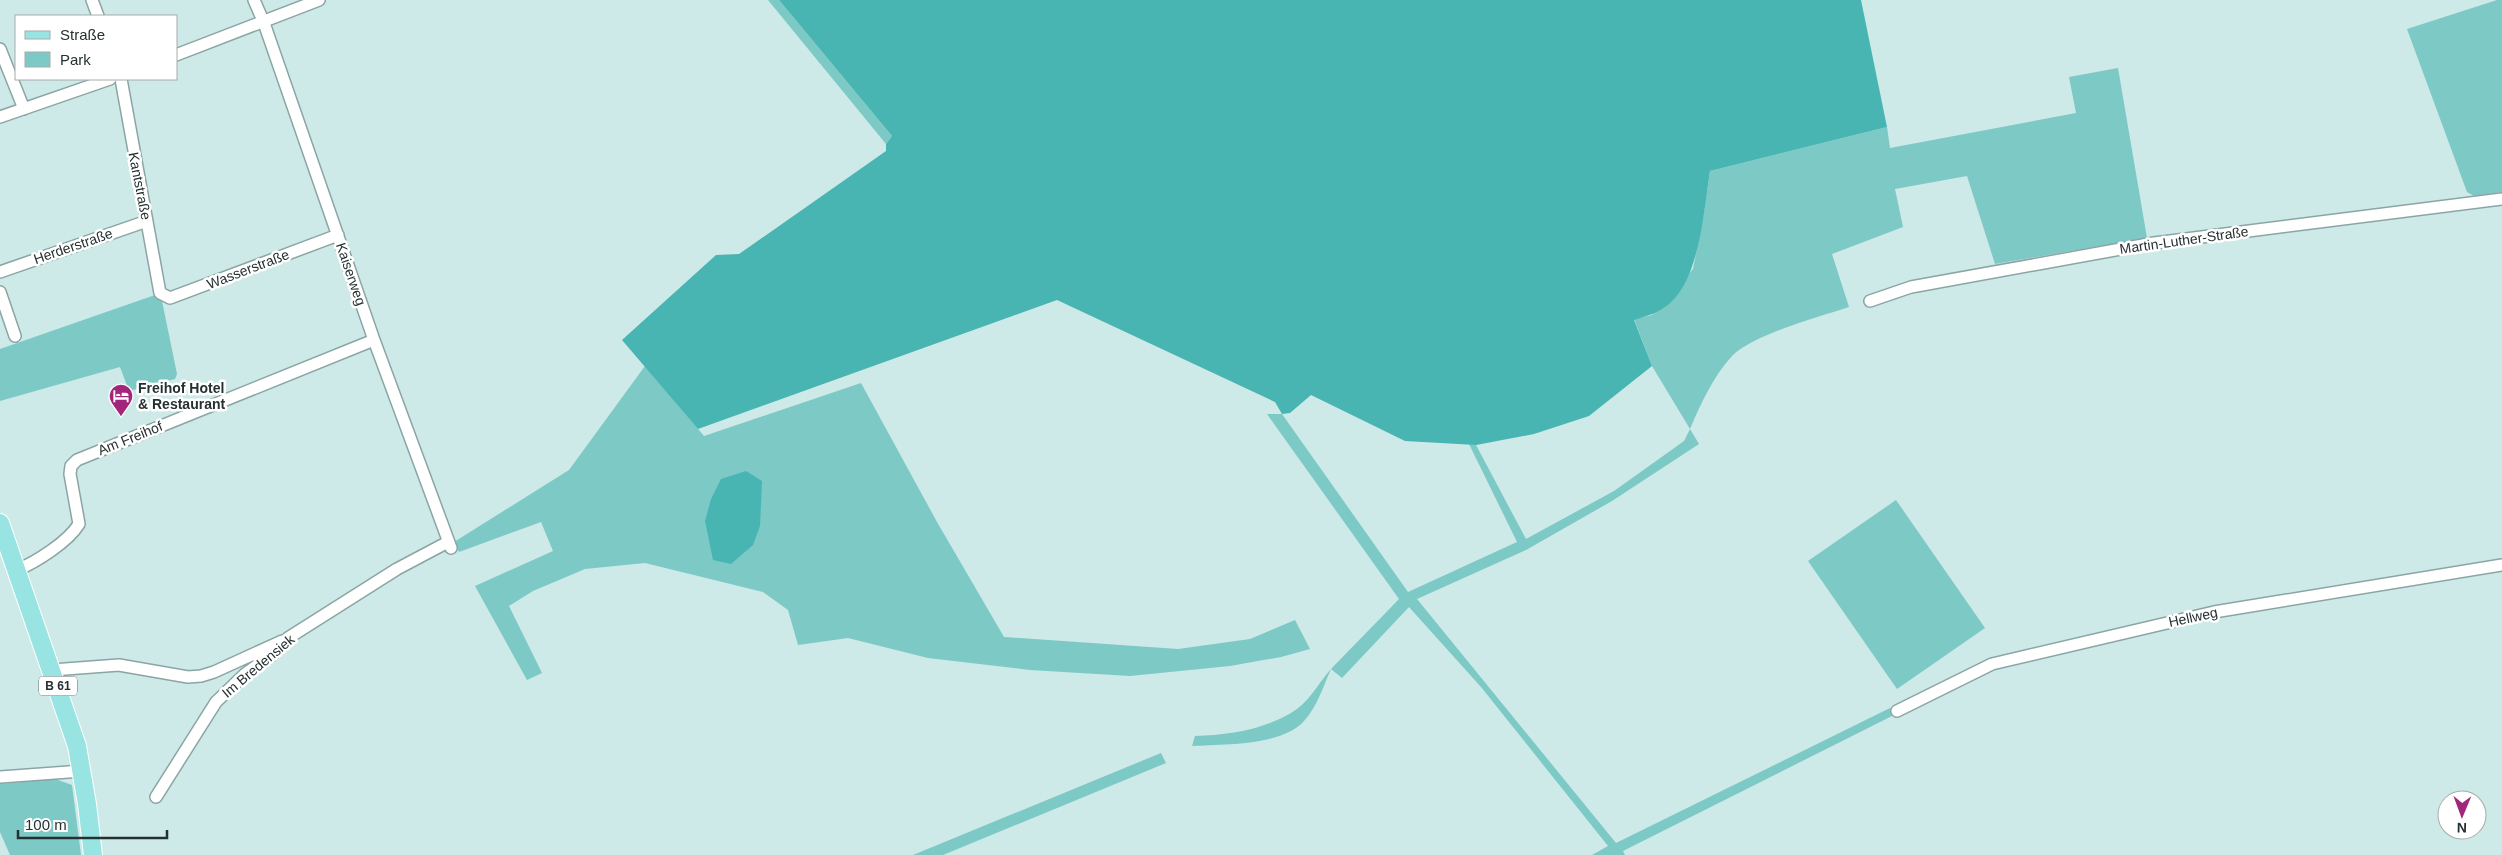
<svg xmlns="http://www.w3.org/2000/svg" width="2502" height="855" font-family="Arial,sans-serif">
<rect width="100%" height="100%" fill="#cde9e8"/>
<path fill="#7cc9c6" d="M768,0H779L892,136L886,144Z
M2497,0H2502V192L2474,196L2467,192L2407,29Z
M2118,68L2147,238L1995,264L1967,176L1895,189L1903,227L1832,254L1849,307C1819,317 1754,334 1732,356C1713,377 1701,403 1690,429L1699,444L1612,501L1526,550L1417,599L1616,843L1890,708L1894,715L1623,851L1625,855H1592L1608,846L1481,687L1409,607L1342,678L1331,669C1323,687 1317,707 1304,721C1282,746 1223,744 1192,746L1195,736C1228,735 1262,730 1291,713C1310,702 1318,683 1332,668C1354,645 1377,622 1399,599L1267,414H1282L1408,592L1517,542L1469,444L1476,445L1526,539L1614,491L1684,441L1690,429L1652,366L1634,319L1652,315L1693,269L1704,213L1710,171L1887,127L1890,148L2076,113L2069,77Z
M155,295L162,301L177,374L175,379L129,391L120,367L0,401V349Z
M645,366L704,436L861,383L937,522L1004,637L1178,649L1250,639L1295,620L1310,649L1281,657L1230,666L1130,676L1030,670L928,658L848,638L798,645L788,610L763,592L645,563L585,569L533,591L509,606L542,673L527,680L475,586L553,551L541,522L459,552L454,542L569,470Z
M1896,500L1985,628L1897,689L1808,561Z
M1161,753L1166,763L943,855H913Z
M55,779L72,785L81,855H10L0,832V784Z"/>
<path fill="#49b5b2" d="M779,0H1861L1887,127L1710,171C1704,209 1700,278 1669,304C1658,313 1647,316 1634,320L1652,366L1589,416L1534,434L1476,445L1405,441L1311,395L1290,413L1282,414L1275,402L1057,300L698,429L622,340L716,255L739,254L886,151V144L892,136Z
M746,471L762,481L760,526L753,545L731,564L713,560L705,521L711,499L721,479Z"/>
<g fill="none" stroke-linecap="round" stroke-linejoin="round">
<defs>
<path id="street" d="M92,0L98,16
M254,0L264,23L374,340L451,548
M0,49L24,109
M176,55L319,0
M121,79L160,293L170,298L338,235
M0,117L110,79
M0,272L147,221
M0,292L15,336
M1870,301L1911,287L2154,243L2502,199
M17,570C36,562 68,542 79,524L70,474L71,466L77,460L374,340
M52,670L119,665L188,677L201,676L214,672L282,641
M1897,711L1992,664L2214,612L2502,565
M0,777L82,771
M156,797L216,702L245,674L272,655L288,638L397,569L448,542"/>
<path id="primary" d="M0,523L77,746L87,804L93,855"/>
</defs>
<use href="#street" stroke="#8ba5a4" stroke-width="14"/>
<use href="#primary" stroke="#fff" stroke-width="20"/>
<use href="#street" stroke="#fff" stroke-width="11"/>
<use href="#primary" stroke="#98e4e2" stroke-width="18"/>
</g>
<defs>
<symbol id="hotel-pin" viewBox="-11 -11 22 30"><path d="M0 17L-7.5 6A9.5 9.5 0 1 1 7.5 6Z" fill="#a1267c" stroke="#fff"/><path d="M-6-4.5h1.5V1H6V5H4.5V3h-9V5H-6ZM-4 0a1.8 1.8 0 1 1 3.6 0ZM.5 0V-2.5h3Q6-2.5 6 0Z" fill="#fff"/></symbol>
</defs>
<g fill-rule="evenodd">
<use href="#hotel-pin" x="107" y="382" width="28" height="38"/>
</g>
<g text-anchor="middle" stroke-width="5" stroke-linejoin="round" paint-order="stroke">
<rect fill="#fff" stroke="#666e6e" stroke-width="1" x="39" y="676.5" width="38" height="19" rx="4"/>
<g font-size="12" font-weight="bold" fill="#253030">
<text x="58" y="690">B 61</text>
</g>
<g font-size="14" fill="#253030" stroke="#fff">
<text transform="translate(140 186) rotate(79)" y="5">Kantstraße</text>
<text transform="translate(2184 240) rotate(-8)" y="5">Martin-Luther-Straße</text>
<text transform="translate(73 246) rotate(-19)" y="5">Herderstraße</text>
<text transform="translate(248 269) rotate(-21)" y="5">Wasserstraße</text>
<text transform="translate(351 274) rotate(71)" y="5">Kaiserweg</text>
<text transform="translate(130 438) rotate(-22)" y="5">Am Freihof</text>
<text transform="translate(2193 617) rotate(-12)" y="5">Hellweg</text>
<text transform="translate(258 666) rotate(-40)" y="5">Im Bredensiek</text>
</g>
<g font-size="14" font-weight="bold" fill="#253030" stroke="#fff" text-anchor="start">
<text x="138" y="393">Freihof Hotel<tspan x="138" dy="16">&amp; Restaurant</tspan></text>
</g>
</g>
<rect x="15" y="15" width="162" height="65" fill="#ffffff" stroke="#a8acac"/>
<rect x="25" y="31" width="25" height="8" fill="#98e4e2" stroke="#a8acac"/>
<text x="60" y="40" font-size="15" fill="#253030">Straße</text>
<rect x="25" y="52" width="25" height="15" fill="#7cc9c6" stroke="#a8acac"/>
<text x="60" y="65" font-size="15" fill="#253030">Park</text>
<g transform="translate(2462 815) rotate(181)"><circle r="24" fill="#ffffff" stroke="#a8acac"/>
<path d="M0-4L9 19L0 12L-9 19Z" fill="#a1267c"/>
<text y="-8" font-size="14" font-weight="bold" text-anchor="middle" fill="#253030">N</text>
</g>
<path d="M18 830v8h149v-8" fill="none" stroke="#253030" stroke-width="2.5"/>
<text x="25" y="830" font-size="15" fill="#253030" stroke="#ffffff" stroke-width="4" paint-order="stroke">100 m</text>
</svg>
